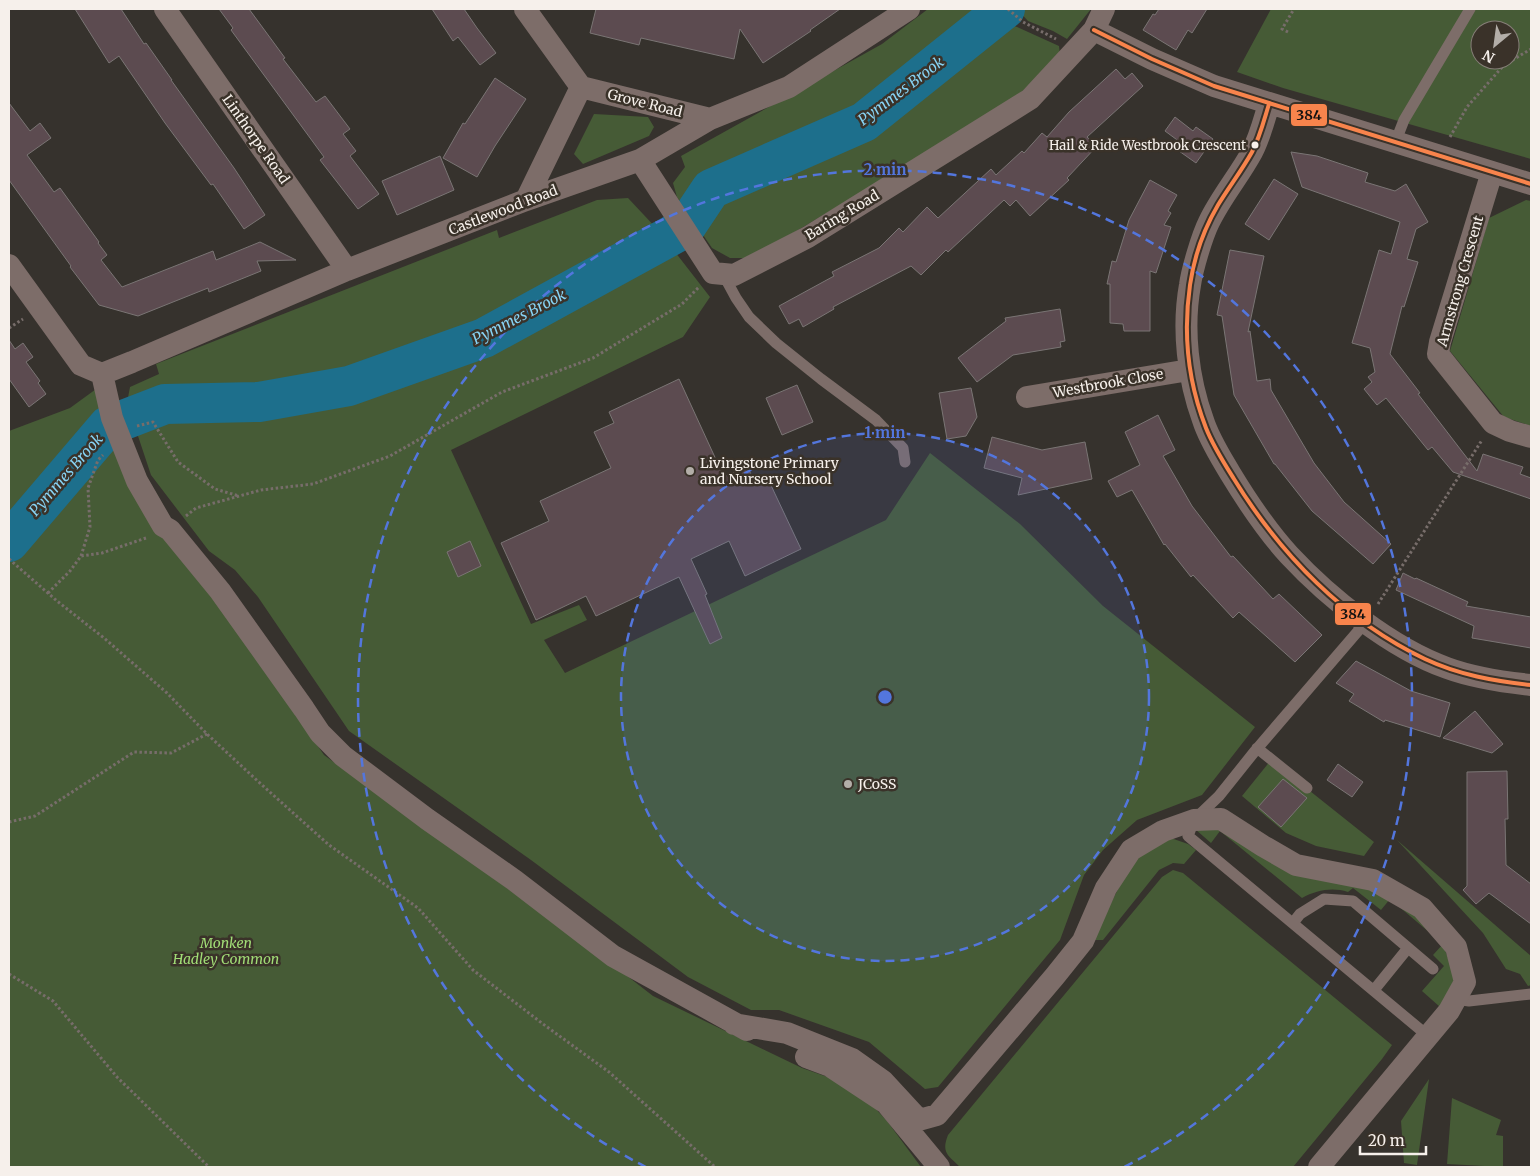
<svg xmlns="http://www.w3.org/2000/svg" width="1540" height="1176" font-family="Merriweather,serif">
<rect width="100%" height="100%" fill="#36322d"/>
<path fill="#465b36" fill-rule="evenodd" d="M928,9H990L1008,23L1059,46L1060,55L1013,100L984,119L751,258H730L712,248L677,197L673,183L685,167L681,156L882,44Z
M1017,9H1091L1067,39L1053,31L1028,21Z
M1271,9L1295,10V9H1531V159L1283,88L1237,72ZM1480,30H1510V60H1480Z
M594,114L648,117L654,127L649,136L583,164L574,154Z
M628,198L658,230L710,297L683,337L451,450L531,624L579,605L587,620L544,640L565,673L886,520L930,453L1020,524L1103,606L1255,727L1202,795L1137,820L1103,850L1084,875L1060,940L938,1087L925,1089L869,1042L779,1010H751L688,977L531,860L349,731L258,597L235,570L209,551L151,475L127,403L130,387L159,374L156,364L497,230L499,238L597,200Z
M1526,200L1531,201V426L1504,417L1450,351L1489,218Z
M103,384L111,415L226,614L324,755L613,965L653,996L802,1068L836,1080L860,1092L887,1121L921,1167H9V431L70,408Z
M1271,760L1374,842L1364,856L1316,846L1286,833L1242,796Z
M1215,826L1367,886L1414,909L1443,944L1455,978L1440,1007L1422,991L1444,966L1433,955L1443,944L1390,899L1381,910L1353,888L1348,892C1332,887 1317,890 1302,898L1220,831L1211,843L1195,829Z
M1168,837L1188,844L1196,850L1184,864L1173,863L1159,870L1103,940H1092L1136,854Z
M1397,840L1531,956V985L1528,986L1520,974L1506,969L1483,933Z
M1173,870L1183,873L1392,1045L1382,1059L1293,1167H960C948,1155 941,1153 948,1135L1162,877Z
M1429,1079L1417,1165L1404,1163L1401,1121Z
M1452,1098L1501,1120L1496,1135L1503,1136V1167L1447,1164Z"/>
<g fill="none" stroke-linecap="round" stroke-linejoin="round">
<path stroke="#1d6f8c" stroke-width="40" d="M9,542L108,426L165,404L259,402L349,386L484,338L685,228L711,189L864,122L1005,9"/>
</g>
<path fill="#5c4b50" stroke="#7a7574" d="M75,9H121L144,44L146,43L172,80H171L234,168L265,215L244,229L213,184L211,185L165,123L119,56L109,63Z
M219,9H249L285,58L283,59L316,102L325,96L350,129L343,134L356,151L350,156L379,194L358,209L320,160L324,157L231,30L233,28Z
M432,9H464L477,28L496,53L480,65L458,37L453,41Z
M596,9H840L810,30L811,31L763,63L740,29L734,59L641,38L639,45L590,33Z
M1159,9H1207L1192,33L1188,30L1176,50L1143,30L1153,14L1155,15Z
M1116,69L1125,79L1132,73L1143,86L1087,137L1097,146L1067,178L1069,180L1030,216L1016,200L1010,206L1004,200L948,252L946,250L921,275L911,266L833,307L834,309L803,327L799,319L789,324L779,306L834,276L832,272L879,248L899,228L903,232L927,207L938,218L991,169L996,175L1022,151L1024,153L1042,133L1047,137L1069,112Z
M495,78L526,99L495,146L477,177L443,158L463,123L465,124Z
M9,103L30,131L40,123L51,138L27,155L54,192L60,188L99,242L98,243L107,255L101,260L122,287L213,251L216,260L260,242L296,260L257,261L261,271L209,292L208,288L138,316L99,305L70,267L71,266L9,180Z
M1175,117L1193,131L1196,127L1213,139L1196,163L1179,151L1184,145L1165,131Z
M1291,152L1317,156L1368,173L1365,182L1395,191L1406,184L1428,222L1416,229L1407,259L1418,262L1404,307L1402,306L1390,354L1420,393L1418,394L1477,471L1483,454L1523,467L1520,474L1531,478V499L1453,472L1432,447L1428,450L1386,398L1377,405L1364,389L1372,382L1368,377L1375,372L1370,348L1352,343L1379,250L1391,254L1400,222L1302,187Z
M440,156L454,190L397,215L382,181Z
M1274,179L1298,194L1269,240L1245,224Z
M1150,180L1177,195L1168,211L1171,213L1164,225L1171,227L1156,273L1150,271V331H1124L1123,324L1110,323V284H1107L1112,261L1116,262L1129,220Z
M1230,250L1264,256L1248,332L1250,331L1257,381L1270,379L1271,390L1314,463L1344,502L1391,544L1373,564L1312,511L1275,464H1274L1234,395L1222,316L1217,315Z
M1060,309L1065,341L1060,342L1061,347L1013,355L977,382L958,358L1006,321L1005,318Z
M9,340L15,349L23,343L33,357L26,362L40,381L38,383L46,394L29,407L9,379Z
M679,379L724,477L747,466L756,485L768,479L801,549L745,576L729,541L691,559L707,594L705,595L722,638L710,644L679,577L596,616L586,596L536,620L501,543L549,521L540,501L611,468L594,432L614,423L609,412Z
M797,385L813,422L782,435L766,398Z
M971,388L977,417L966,436L947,439L939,393Z
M1158,415L1175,450L1163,456L1192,506L1231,557L1233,556L1273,599L1279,594L1322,635L1295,662L1239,612L1233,618L1193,575L1191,577L1165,544L1164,545L1132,490L1117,497L1108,481L1140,465L1125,432Z
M992,437L1042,450L1085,442L1092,479L1018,495L1022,478L984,468Z
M470,541L481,566L458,577L447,552Z
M1403,573L1415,579L1416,578L1468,602L1466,606L1531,617V648L1472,638L1474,626L1396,590Z
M1356,661L1411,691L1450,703L1440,737L1385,720L1384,722L1349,701L1354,694L1336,683Z
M1475,711L1503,744L1492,753L1443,738Z
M1338,764L1363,782L1352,797L1327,780Z
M1507,771L1508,819H1505L1506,865L1531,884V924L1489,893L1476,904L1463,890L1467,886V772Z
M1283,779L1307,798L1281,827L1258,807Z"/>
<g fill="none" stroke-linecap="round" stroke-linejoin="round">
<path stroke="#776d6a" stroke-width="3" stroke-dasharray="2.5 2.5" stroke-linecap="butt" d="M1008,9L1023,22L1056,39
M1288,32L1282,29L1294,9
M1450,137L1467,107L1504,65L1531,49
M9,328L23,319
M137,426L153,422L178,462L215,489L239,496
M186,516L196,508L261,490L313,484L390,456L502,392L593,358L682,304L699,287
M81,556L90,527L88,488L98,460L103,455
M9,559L57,601L104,638L167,693L207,734L262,785L329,845L418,908L473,970L543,1024L609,1072L715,1167
M48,593L70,571L81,556L102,553L146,538
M1378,604L1482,440
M9,822L35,816L134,752L171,753L207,734
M9,974L53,1001L117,1077L209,1167"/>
<path stroke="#7d6d69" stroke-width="11" d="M1395,143L1404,120L1470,9
M723,274L736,298L749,317L776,343L821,379L876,420L903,448L905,462
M1365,623L1255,751L1219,796L1194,820L1188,836L1428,1036
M1257,748L1307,788
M1293,923L1300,914L1324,899L1353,901L1433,969
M1374,990L1408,948
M1455,999L1469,1001L1531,994"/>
<path stroke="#7d6d69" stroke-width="22" d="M165,9L347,270
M525,9L581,87L710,119
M1094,30L1152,59L1214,86L1531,184
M1269,104C1264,120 1260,137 1252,152C1239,176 1221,197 1209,222C1202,236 1192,270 1190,285C1182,329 1188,379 1203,420C1209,439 1220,456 1230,473C1247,501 1266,530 1289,555C1329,598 1391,648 1447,668C1474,678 1503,682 1531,685
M640,160L713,273L734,275L808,237L1030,99L1094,30L1104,9
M1492,172L1440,342L1438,354L1493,423L1510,431L1531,437
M526,200L581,87
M9,265L81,365L102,374L132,362L347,270L526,200L640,160L710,119L789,87L909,9
M102,374L112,418L137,481L163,526L170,530L220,591L304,709L320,733L343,756L427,819L514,880L613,956L747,1030
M1027,397L1189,370
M734,1024L787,1033L852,1059L883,1081L919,1120L937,1115L1055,976L1083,941L1106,888L1131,850L1163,831L1194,820L1221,819L1263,846L1296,865L1373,880L1422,908L1456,947L1465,982L1449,1011L1319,1167
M806,1057L830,1066L886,1103L939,1167"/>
<defs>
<path id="bus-1" d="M1094,30L1152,59L1214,86L1531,184
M1269,104C1264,120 1260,137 1252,152C1242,170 1229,187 1218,205C1204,229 1194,257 1190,285C1183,333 1188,382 1206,428C1213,446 1224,463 1234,479C1280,554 1345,621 1425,659C1459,675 1494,681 1531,685"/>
</defs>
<use href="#bus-1" stroke="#3a3229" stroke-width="8"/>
<use href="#bus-1" stroke="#f8844c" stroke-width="4"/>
</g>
<circle cx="885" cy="697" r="264" fill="#5376dd" fill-opacity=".12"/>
<g fill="none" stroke="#5376dd" stroke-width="2.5" stroke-dasharray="9 6">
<circle cx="885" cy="697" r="264"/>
<path d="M646 1167A527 527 0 1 1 1124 1167"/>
</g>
<circle fill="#f6f0eb" stroke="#3a3229" stroke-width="2" cx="1255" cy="145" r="4.5"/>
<g fill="#b3aea8" stroke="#3a3229" stroke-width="2">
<circle cx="690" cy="471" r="5"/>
<circle cx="848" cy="784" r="5"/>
</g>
<g text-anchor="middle" stroke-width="5" stroke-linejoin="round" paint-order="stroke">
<g font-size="13" fill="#f6f0eb" stroke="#3a3229" text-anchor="end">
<text x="1246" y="150">Hail &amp; Ride Westbrook Crescent</text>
</g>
<g font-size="14" fill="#f6f0eb" stroke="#3a3229">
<text transform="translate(645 103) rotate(14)" y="5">Grove Road</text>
<text transform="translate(256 139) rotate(55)" y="5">Linthorpe Road</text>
<text transform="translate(503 210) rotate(-21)" y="5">Castlewood Road</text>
<text transform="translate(842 215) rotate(-31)" y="5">Baring Road</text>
<text transform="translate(1460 281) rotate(-74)" y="5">Armstrong Crescent</text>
<text transform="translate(1108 383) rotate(-10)" y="5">Westbrook Close</text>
</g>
<g font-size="14" fill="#f6f0eb" stroke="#3a3229" text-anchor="start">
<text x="700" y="468">Livingstone Primary<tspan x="700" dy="16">and Nursery School</tspan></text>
<text x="858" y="789">JCoSS</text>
</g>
<g font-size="14" font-style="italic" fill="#a1dd76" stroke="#3a3229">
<text x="226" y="948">Monken<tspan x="226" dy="16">Hadley Common</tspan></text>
</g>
<g font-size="15" font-style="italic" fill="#87d3f4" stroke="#3a3229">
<text transform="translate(901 91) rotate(-37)" y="5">Pymmes Brook</text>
<text transform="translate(519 317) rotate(-27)" y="5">Pymmes Brook</text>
<text transform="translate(66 475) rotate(-49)" y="5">Pymmes Brook</text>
</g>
</g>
<circle cx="885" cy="697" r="8" fill="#5376dd" stroke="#3a3229" stroke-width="2.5"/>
<g font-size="15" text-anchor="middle" font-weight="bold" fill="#5376dd" stroke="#3a3229" stroke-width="5" stroke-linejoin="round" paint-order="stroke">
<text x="885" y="175">2 min</text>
<text x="885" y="438">1 min</text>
</g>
<g stroke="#3a3229" stroke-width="2">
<rect x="1290" y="103" width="38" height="24" rx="5" fill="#f8844c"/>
<rect x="1334" y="602" width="38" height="24" rx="5" fill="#f8844c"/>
</g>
<g font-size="14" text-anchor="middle" font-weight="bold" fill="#111">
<text x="1309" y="120">384</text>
<text x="1353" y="619">384</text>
</g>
<rect width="1540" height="1176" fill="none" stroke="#f6f0eb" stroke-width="20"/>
<g transform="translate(1495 45) rotate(209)"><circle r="24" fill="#3a3229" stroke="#857e77"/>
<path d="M0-4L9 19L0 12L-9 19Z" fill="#b3aea8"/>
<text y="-8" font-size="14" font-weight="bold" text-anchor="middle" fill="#f6f0eb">N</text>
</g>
<path d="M1360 1146v8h66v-8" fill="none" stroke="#f6f0eb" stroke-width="2.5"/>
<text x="1368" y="1146" font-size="15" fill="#f6f0eb" stroke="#3a3229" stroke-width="4" paint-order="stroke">20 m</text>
</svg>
